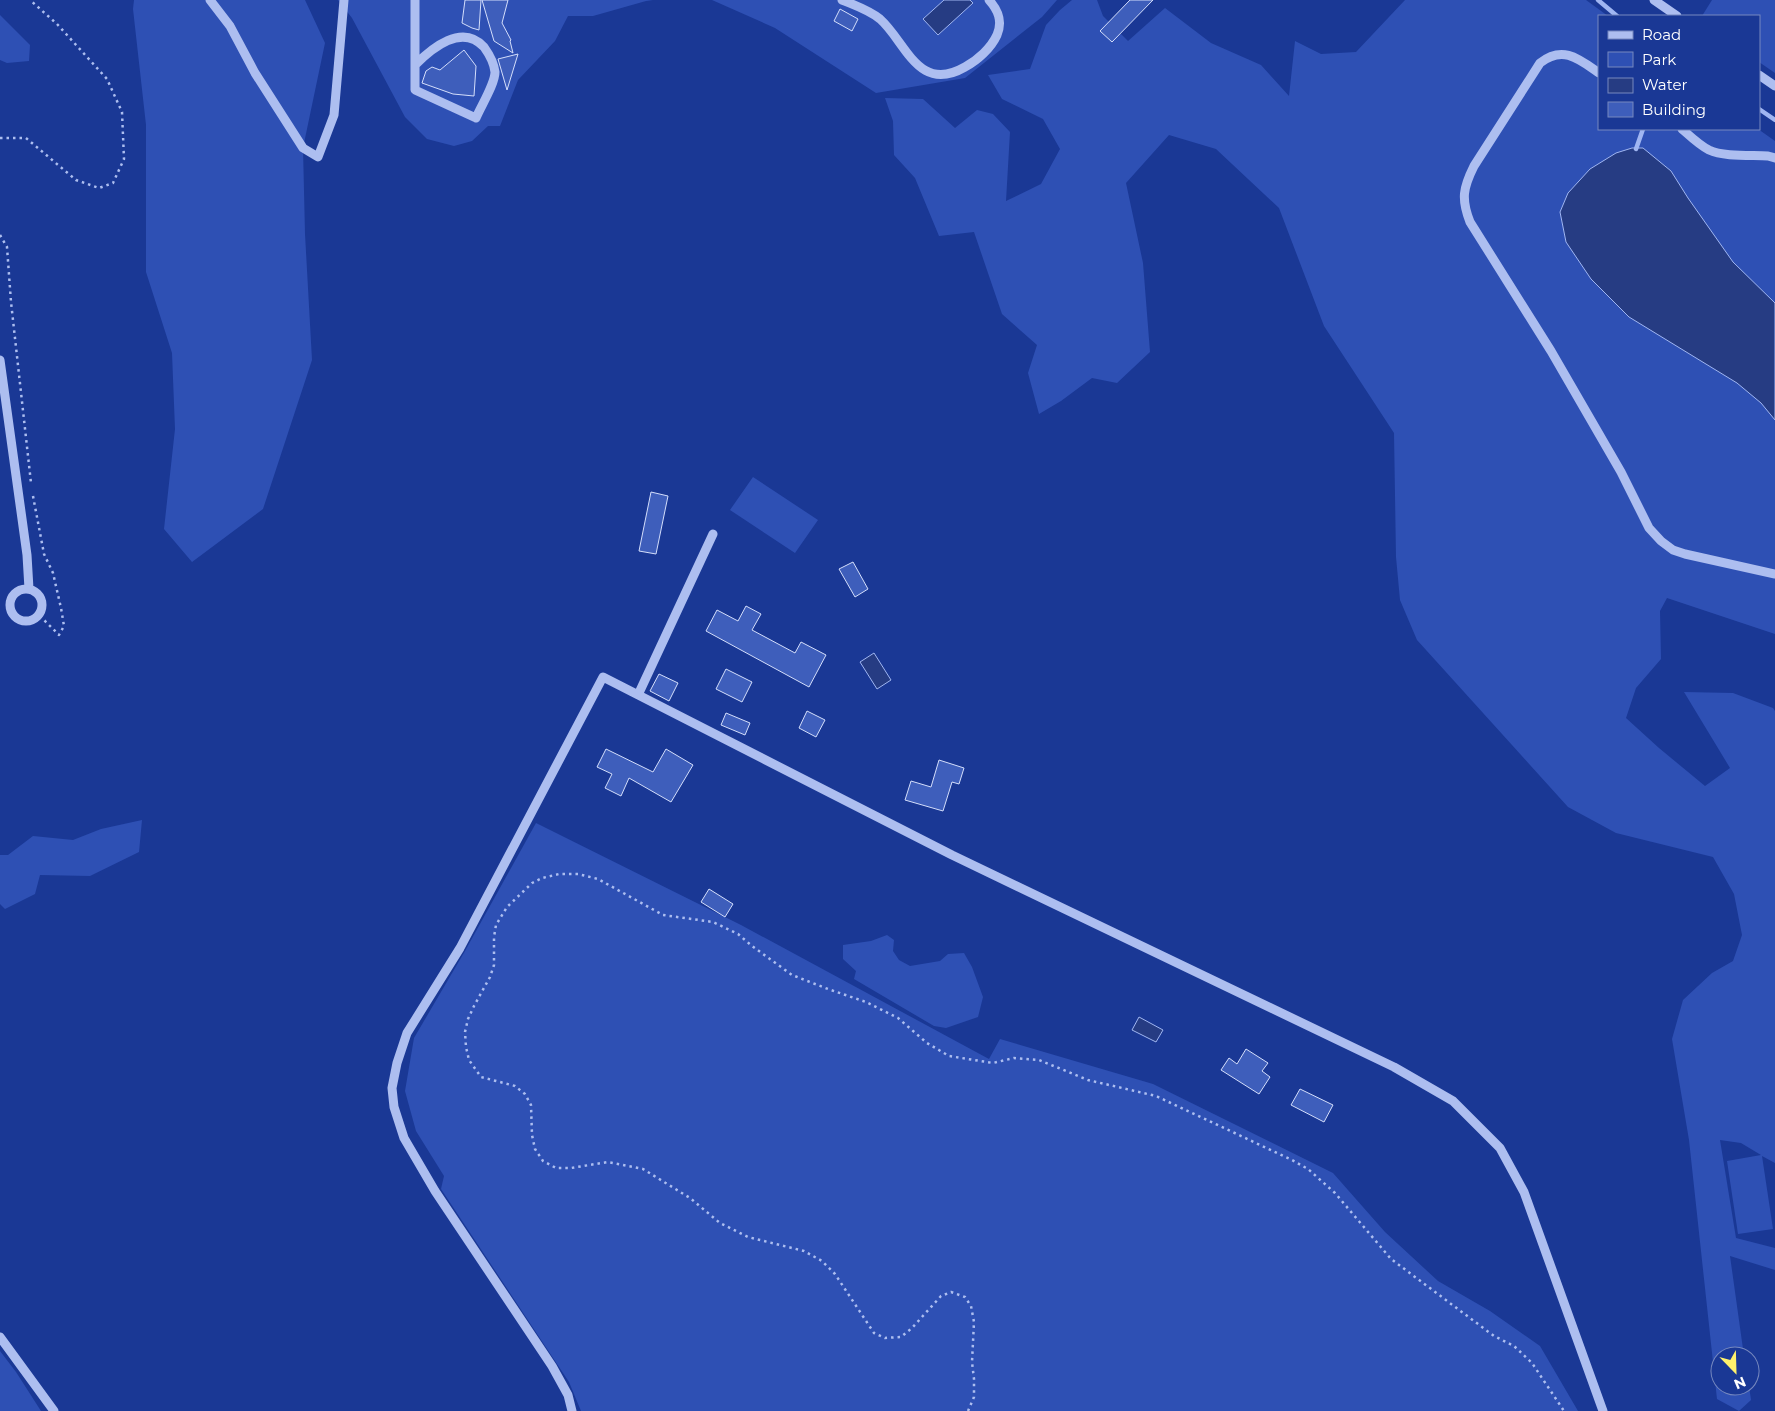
<svg xmlns="http://www.w3.org/2000/svg" width="1775" height="1411" font-family="Montserrat,sans-serif">
<rect width="100%" height="100%" fill="#1a3895"/>
<path fill="#2e50b4" d="M134,0H305L325,43L303,148L305,234L312,360L263,509L192,562L164,529L175,429L172,353L146,272V125L133,9Z
M338,0H653L646,1L593,16H568L555,41L518,80L500,126H488L472,141L454,146L427,139L405,117L352,18Z
M712,0H1057L1042,17L965,78L876,93L775,28Z
M1072,0H1097L1103,16L1128,41L1165,8L1211,43L1261,65L1289,96L1295,41L1321,54L1356,52L1405,0H1586L1608,16H1599V129H1758L1775,141V634L1667,598L1660,611L1661,659L1636,688L1626,718L1659,748L1705,786L1730,768L1684,692L1733,693L1773,708L1775,711V1163L1762,1156L1773,1229L1738,1234L1727,1161L1761,1155L1741,1143L1720,1140L1736,1238L1775,1248V1270L1730,1256L1744,1356H1720V1386H1749L1751,1400L1739,1411L1717,1399L1689,1140L1672,1039L1683,1000L1712,973L1733,961L1742,935L1734,894L1713,857L1616,833L1568,807L1417,640L1400,600L1396,557L1394,433L1324,326L1279,208L1216,149L1169,135L1126,183L1143,263L1150,352L1117,383L1092,378L1061,401L1039,414L1028,373L1037,345L1002,314L974,232L939,236L915,178L894,155L893,121L885,98L923,99L955,128L977,110L993,114L1010,132L1006,201L1041,184L1060,149L1043,119L1002,99L988,75L1030,69L1046,25L1060,10Z
M1712,0H1775V73L1759,62V16H1702Z
M0,15L30,45L29,61L7,63L0,60Z
M753,477L818,520L795,553L730,510Z
M142,820L139,852L90,876L40,875L35,894L5,909L0,904V855H8L33,836L73,840L101,829Z
M536,823L741,925L989,1059L1000,1039L1153,1084L1333,1173L1385,1232L1438,1281L1490,1311L1540,1346L1578,1411H581L569,1382L441,1189L444,1176L416,1131L405,1091L414,1038L465,951Z
M887,935L894,940L893,951L899,960L910,966L940,961L948,954L964,953L972,967L983,997L978,1017L946,1028L934,1026L854,979L856,971L843,959V945L871,941Z
M0,1351L16,1372L41,1411H0Z"/>
<path fill="#263c83" stroke="#a0b6f2" d="M944,0H970L973,3L938,35L923,19Z
M1632,148H1643L1671,171L1688,198L1733,262L1775,303V420L1761,403L1737,383L1629,317L1591,279L1566,242L1560,212L1568,193L1590,169L1616,153Z
M874,653L891,680L877,689L860,662Z
M1139,1017L1163,1030L1156,1042L1132,1030Z"/>
<g fill="none" stroke-linecap="round" stroke-linejoin="round">
<path stroke="#a0b6f2" stroke-width="4.5" d="M1598,0L1617,16
M1759,109L1775,120
M1636,149L1643,129"/>
</g>
<path fill="#3e5ebb" stroke="#d4defb" d="M465,0H481L479,30L472,28L462,23Z
M482,0H508L502,23L511,40L510,41L513,53L494,41Z
M1130,0H1153L1112,42L1100,31Z
M840,9L858,19L852,31L834,21Z
M464,50L476,66L474,96L453,94L422,83L426,71L432,67L440,70Z
M518,54L507,90L498,59Z
M651,492L668,496L656,554L639,551Z
M853,562L868,589L855,597L839,569Z
M746,606L761,614L752,630L795,653L801,642L826,655L809,687L706,631L717,610L738,621Z
M726,669L752,682L742,702L716,689Z
M659,674L678,683L669,701L650,691Z
M807,711L825,720L816,737L799,728Z
M726,713L750,723L745,735L721,725Z
M606,749L653,772L666,749L693,765L671,802L629,778L621,796L605,788L612,774L597,767Z
M939,760L964,768L959,784L952,782L943,811L905,800L911,781L931,787Z
M709,889L733,904L725,917L701,902Z
M1246,1049L1268,1063L1262,1071L1270,1077L1259,1094L1221,1070L1229,1058L1237,1064Z
M1300,1089L1333,1105L1324,1122L1291,1105Z"/>
<g fill="none" stroke-linecap="round" stroke-linejoin="round">
<path stroke="#adbef0" stroke-width="2.5" stroke-dasharray="2.5 4" stroke-linecap="butt" d="M0,138H26L76,180L99,188L113,183L124,159L122,112L107,79L57,24L30,0
M0,235L7,247L11,302L31,483
M33,496L44,554L53,573L61,608L64,626L59,635L39,615
M968,1411L974,1397V1379L972,1362L974,1322L971,1306L965,1297L951,1292L941,1296L912,1328L901,1337L885,1338L874,1333L835,1274L822,1261L804,1251L748,1237L720,1223L690,1198L643,1169L608,1162L571,1168H556L543,1161L535,1149L532,1135L531,1105L525,1094L515,1086L481,1077L469,1060L466,1047L465,1032L468,1019L474,1006L490,977L494,965V937L496,925L507,907L532,883L542,878L559,874H578L598,879L663,915L713,922L738,934L752,946L792,975L828,989L866,1002L898,1018L927,1043L949,1056L993,1063L1014,1058L1039,1060L1088,1080L1156,1096L1292,1160L1308,1169L1335,1193L1391,1259L1494,1336L1514,1346L1532,1363L1564,1411"/>
<path stroke="#adbef0" stroke-width="9" d="M210,0L230,26L255,73L303,148L318,157L334,115L344,0
M842,0C854,5 869,10 880,19C906,42 918,94 965,67C978,60 991,48 997,35C1003,21 998,10 989,0
M1654,0L1677,16
M415,65C432,48 462,23 484,47C489,54 494,63 495,72C495,84 481,106 476,118L415,90V0
M1599,73C1579,59 1563,45 1540,63L1474,166C1463,188 1461,199 1470,222L1551,351L1621,472L1649,528L1661,541L1673,550L1685,554L1775,574
M1759,75L1775,86
M1682,129C1690,136 1699,145 1709,150C1724,157 1751,155 1768,156L1775,158
M0,360L27,555L29,589
M10 605a16 16 0 1 1 32 0a16 16 0 1 1-32 0Z
M638,695L713,534
M0,1337L54,1411
M572,1411L568,1395L552,1366L435,1191L404,1138L394,1107L392,1088L397,1063L407,1033L460,948L603,677L952,855L1394,1067L1453,1101L1500,1148L1524,1192L1603,1411"/>
</g>
<rect x="1598" y="15" width="162" height="115" fill="#1a3895" stroke="#7688bf"/>
<rect x="1608" y="31" width="25" height="8" fill="#adbef0" stroke="#7688bf"/>
<text x="1642" y="40" font-size="15" fill="#ffffff">Road</text>
<rect x="1608" y="52" width="25" height="15" fill="#2e50b4" stroke="#7688bf"/>
<text x="1642" y="65" font-size="15" fill="#ffffff">Park</text>
<rect x="1608" y="78" width="25" height="15" fill="#263c83" stroke="#7688bf"/>
<text x="1642" y="90" font-size="15" fill="#ffffff">Water</text>
<rect x="1608" y="102" width="25" height="15" fill="#3e5ebb" stroke="#7688bf"/>
<text x="1642" y="115" font-size="15" fill="#ffffff">Building</text>
<g transform="translate(1735 1371) rotate(157)"><circle r="24" fill="#1a3895" stroke="#7688bf"/>
<path d="M0-4L9 19L0 12L-9 19Z" fill="#fff16c"/>
<text y="-8" font-size="14" font-weight="bold" text-anchor="middle" fill="#ffffff">N</text>
</g>
</svg>
